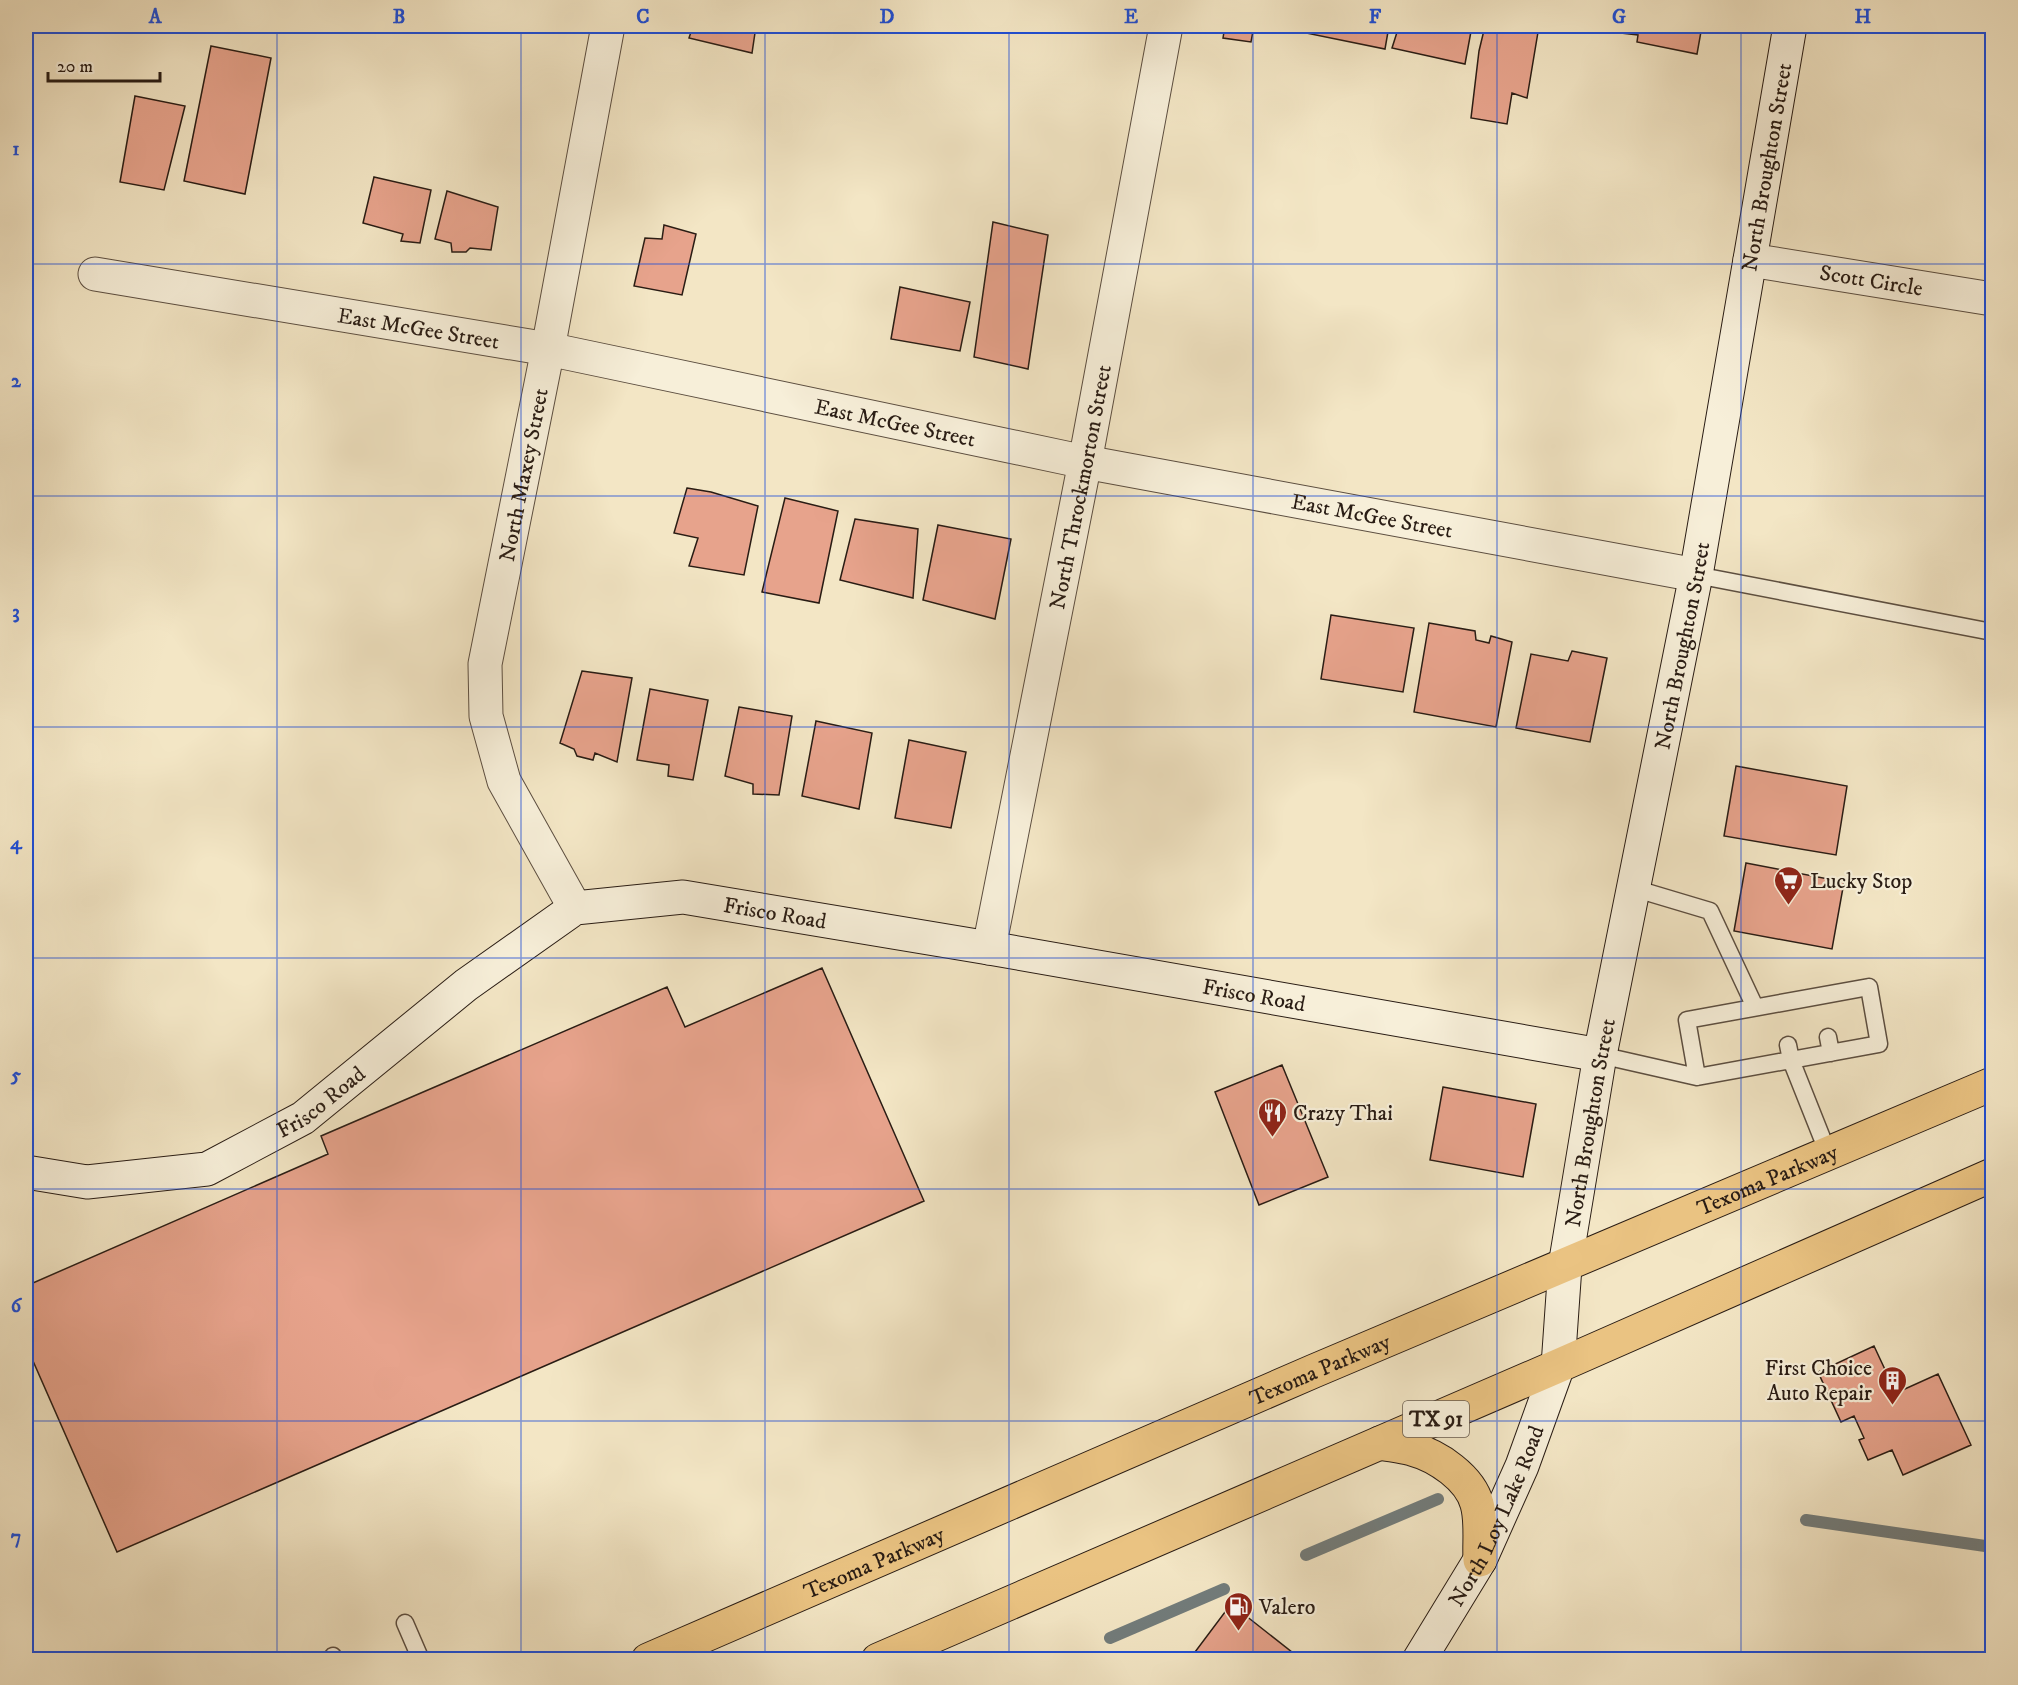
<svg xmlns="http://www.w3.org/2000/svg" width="2018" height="1685" font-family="'IM FELL DW Pica',serif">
<rect width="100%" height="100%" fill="#f3e6c5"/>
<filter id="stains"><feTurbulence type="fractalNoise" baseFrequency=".00333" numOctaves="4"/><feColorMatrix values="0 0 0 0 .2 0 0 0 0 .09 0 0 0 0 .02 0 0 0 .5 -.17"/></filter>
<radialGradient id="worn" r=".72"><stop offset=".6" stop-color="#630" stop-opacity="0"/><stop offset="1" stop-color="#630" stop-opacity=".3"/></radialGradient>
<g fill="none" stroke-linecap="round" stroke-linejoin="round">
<path stroke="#727c7b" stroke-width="12" d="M1806,1520L1992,1547
M1306,1555L1438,1499
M1110,1638L1224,1589"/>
</g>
<path fill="#e7a38c" stroke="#291c14" stroke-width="1.5" d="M693,26H756L752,53L689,38Z
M1225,26H1254L1251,42L1223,38Z
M1308,26H1389L1385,49L1306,33Z
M1399,26H1472L1465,64L1392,48Z
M1485,26H1539L1527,98L1512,93L1507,124L1471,118L1479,51Z
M1605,26H1702L1697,54L1637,42L1638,35L1604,31Z
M211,46L271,58L245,194L184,181Z
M135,96L185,106L164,190L120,182Z
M374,177L431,190L420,243L401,241L403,234L363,223Z
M447,191L498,207L491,250L470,248L466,252H452L451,243L435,239Z
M993,222L1048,235L1028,369L974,357Z
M664,225L696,234L682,295L634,286L645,238L662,239Z
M900,287L970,302L960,351L891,339Z
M687,488L711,492L758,506L744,575L689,566L698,538L674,533Z
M785,498L838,511L819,603L762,592Z
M855,519L918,529L913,598L840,580Z
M938,525L1011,539L995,619L923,600Z
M1331,615L1414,628L1403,692L1321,679Z
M1429,623L1475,631L1476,640L1489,643L1491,636L1512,642L1496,727L1414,712Z
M1572,651L1607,658L1590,742L1516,728L1531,654L1568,661Z
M582,671L632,678L617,762L595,753L593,760L577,756L574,749L560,743Z
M650,689L708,700L693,780L668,776L669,765L637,760Z
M739,707L792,716L779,795L753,794V784L725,776Z
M816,721L872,733L859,809L802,796Z
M909,740L966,752L951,828L895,818Z
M1736,766L1847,786L1836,855L1724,836Z
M1746,863L1844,882L1832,949L1734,931Z
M822,968L924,1201L117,1552L26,1345V1286L328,1154L321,1136L667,987L685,1027Z
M1282,1065L1328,1177L1259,1205L1215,1092Z
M1443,1087L1536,1104L1523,1177L1430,1160Z
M1874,1346L1896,1393L1938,1374L1971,1445L1903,1475L1892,1450L1868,1460L1859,1440L1864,1438L1854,1416L1841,1422L1818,1372Z
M1231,1604L1302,1660H1189Z"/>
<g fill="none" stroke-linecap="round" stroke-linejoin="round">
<defs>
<path id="lane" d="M1696,575L1992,632
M1633,888L1710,911L1755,1007
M1828,1037L1831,1053
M1788,1045L1791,1060L1828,1153
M1600,1055L1697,1077L1879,1044L1869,987L1687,1020L1697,1077
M405,1623L421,1660
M333,1656L334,1660"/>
<g id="street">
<path id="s1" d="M1750,260L1992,299"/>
<path id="s2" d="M95,274L548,349L1085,462L1696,575"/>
<path id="s3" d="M575,908L504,781L486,716L485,664L548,349L608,26"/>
<path id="s4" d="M989,948L1085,462L1166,26"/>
</g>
<g id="secondary">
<path id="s5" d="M26,1172L87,1182L207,1169L303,1118L466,985L575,908L683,897L989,948L1600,1055"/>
<path id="s6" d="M1419,1660L1480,1560L1522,1466L1558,1366L1565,1266L1600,1055L1696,575L1790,26"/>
</g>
<g id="primary">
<path d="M1380,1443C1390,1445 1402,1446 1412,1449C1438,1456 1470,1478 1477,1504C1482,1521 1479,1543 1480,1560"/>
<path id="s7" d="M648,1660L1314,1371L1992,1084"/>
<path d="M878,1660L1558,1366L1992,1175"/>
</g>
</defs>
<use href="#lane" stroke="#5c4e40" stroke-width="19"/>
<use href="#street" stroke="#5c4e40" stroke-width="35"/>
<use href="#secondary" stroke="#291c14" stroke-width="35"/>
<use href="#primary" stroke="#291c14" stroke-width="35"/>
<use href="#lane" stroke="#f7efd9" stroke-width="16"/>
<use href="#street" stroke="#f7efd9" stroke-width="33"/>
<use href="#secondary" stroke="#f7efd9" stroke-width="33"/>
<use href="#primary" stroke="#eac382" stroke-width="33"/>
</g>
<path fill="none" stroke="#1d4ed8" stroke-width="1.5" stroke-opacity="0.55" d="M277,26V1660M521,26V1660M765,26V1660M1009,26V1660M1253,26V1660M1497,26V1660M1741,26V1660M26,264H1992M26,496H1992M26,727H1992M26,958H1992M26,1189H1992M26,1421H1992"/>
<defs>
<symbol id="supermarket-pin" viewBox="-11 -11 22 30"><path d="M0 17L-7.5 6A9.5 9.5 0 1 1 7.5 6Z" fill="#8f2418" stroke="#f7efd9"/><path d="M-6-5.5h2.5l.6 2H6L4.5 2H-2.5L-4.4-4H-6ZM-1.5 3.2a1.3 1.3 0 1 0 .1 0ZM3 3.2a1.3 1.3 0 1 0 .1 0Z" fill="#fff"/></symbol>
<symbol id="restaurant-pin" viewBox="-11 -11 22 30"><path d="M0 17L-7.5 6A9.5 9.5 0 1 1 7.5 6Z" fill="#8f2418" stroke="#f7efd9"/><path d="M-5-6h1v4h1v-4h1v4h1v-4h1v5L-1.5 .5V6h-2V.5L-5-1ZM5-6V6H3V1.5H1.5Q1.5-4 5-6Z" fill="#fff"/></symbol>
<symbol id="building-pin" viewBox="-11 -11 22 30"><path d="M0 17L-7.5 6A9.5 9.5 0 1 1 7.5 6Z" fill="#8f2418" stroke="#f7efd9"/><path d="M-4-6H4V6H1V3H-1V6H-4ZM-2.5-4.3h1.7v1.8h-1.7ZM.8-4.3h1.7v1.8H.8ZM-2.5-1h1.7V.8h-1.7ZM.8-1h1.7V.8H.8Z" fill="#fff"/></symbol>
<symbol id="fuel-pin" viewBox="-11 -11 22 30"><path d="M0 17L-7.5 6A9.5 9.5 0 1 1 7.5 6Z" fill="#8f2418" stroke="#f7efd9"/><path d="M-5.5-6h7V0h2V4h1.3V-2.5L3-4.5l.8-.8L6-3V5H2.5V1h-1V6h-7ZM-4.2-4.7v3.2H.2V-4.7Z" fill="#fff"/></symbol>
</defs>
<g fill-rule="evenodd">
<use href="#supermarket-pin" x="1772" y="864" width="33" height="45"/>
<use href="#restaurant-pin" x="1256" y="1096" width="33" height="45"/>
<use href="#building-pin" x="1876" y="1364" width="33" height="45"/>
<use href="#fuel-pin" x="1222" y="1590" width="33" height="45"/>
</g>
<g text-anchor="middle" stroke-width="4.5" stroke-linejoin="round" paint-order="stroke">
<rect fill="#f7efd9" stroke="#675b4f" stroke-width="1.5" x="1403" y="1401" width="66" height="36" rx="4.5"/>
<g font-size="21" font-weight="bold" fill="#291c14">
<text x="1436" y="1426">TX 91</text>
</g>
<g font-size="22" fill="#291c14" stroke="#f7efd9">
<text dy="8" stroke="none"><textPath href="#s6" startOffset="1544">North Broughton Street</textPath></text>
<text dy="8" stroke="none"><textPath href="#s1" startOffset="123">Scott Circle</textPath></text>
<text dy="8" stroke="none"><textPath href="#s2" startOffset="328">East McGee Street</textPath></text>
<text dy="8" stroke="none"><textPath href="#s2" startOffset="814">East McGee Street</textPath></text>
<text dy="8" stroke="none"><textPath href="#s3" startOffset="458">North Maxey Street</textPath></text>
<text dy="8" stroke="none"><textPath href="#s4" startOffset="470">North Throckmorton Street</textPath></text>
<text dy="8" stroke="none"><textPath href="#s2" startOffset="1300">East McGee Street</textPath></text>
<text dy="8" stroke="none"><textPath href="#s6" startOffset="1058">North Broughton Street</textPath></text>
<text dy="8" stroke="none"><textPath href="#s5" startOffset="837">Frisco Road</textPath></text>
<text dy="8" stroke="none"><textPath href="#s5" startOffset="1323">Frisco Road</textPath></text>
<text dy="8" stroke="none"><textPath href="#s5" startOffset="315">Frisco Road</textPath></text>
<text dy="8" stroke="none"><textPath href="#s6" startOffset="572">North Broughton Street</textPath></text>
<text dy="8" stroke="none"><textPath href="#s7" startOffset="1218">Texoma Parkway</textPath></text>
<text dy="8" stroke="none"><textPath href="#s7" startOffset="732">Texoma Parkway</textPath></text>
<text dy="8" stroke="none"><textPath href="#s6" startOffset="164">North Loy Lake Road</textPath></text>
<text dy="8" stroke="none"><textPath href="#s7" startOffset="246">Texoma Parkway</textPath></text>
</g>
<g font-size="22" fill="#291c14" stroke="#f7efd9" text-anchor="start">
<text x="1810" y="888">Lucky Stop</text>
<text x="1293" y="1120">Crazy Thai</text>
<text x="1872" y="1375" text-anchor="end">First Choice<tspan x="1872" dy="25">Auto Repair</tspan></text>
<text x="1259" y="1614">Valero</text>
</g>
</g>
<rect width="2018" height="1685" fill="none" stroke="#f3e6c5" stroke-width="66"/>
<path d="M48 72v9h112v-9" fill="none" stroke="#291c14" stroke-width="3"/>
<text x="57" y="72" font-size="18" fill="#291c14" stroke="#f7efd9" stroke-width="4.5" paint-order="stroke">20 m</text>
<rect x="33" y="33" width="1952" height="1619" fill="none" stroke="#1d4ed8" stroke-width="2"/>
<g font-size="20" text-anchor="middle" font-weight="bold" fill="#1d4ed8">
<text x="155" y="23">A</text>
<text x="399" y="23">B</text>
<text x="643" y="23">C</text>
<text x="887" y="23">D</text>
<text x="1131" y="23">E</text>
<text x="1375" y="23">F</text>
<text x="1619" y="23">G</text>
<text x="1863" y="23">H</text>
<text x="16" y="155">1</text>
<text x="16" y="387">2</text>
<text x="16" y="618">3</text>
<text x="16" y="849">4</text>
<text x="16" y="1081">5</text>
<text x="16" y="1312">6</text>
<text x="16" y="1543">7</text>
</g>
<rect width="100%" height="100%" filter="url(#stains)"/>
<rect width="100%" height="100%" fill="url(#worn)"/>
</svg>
